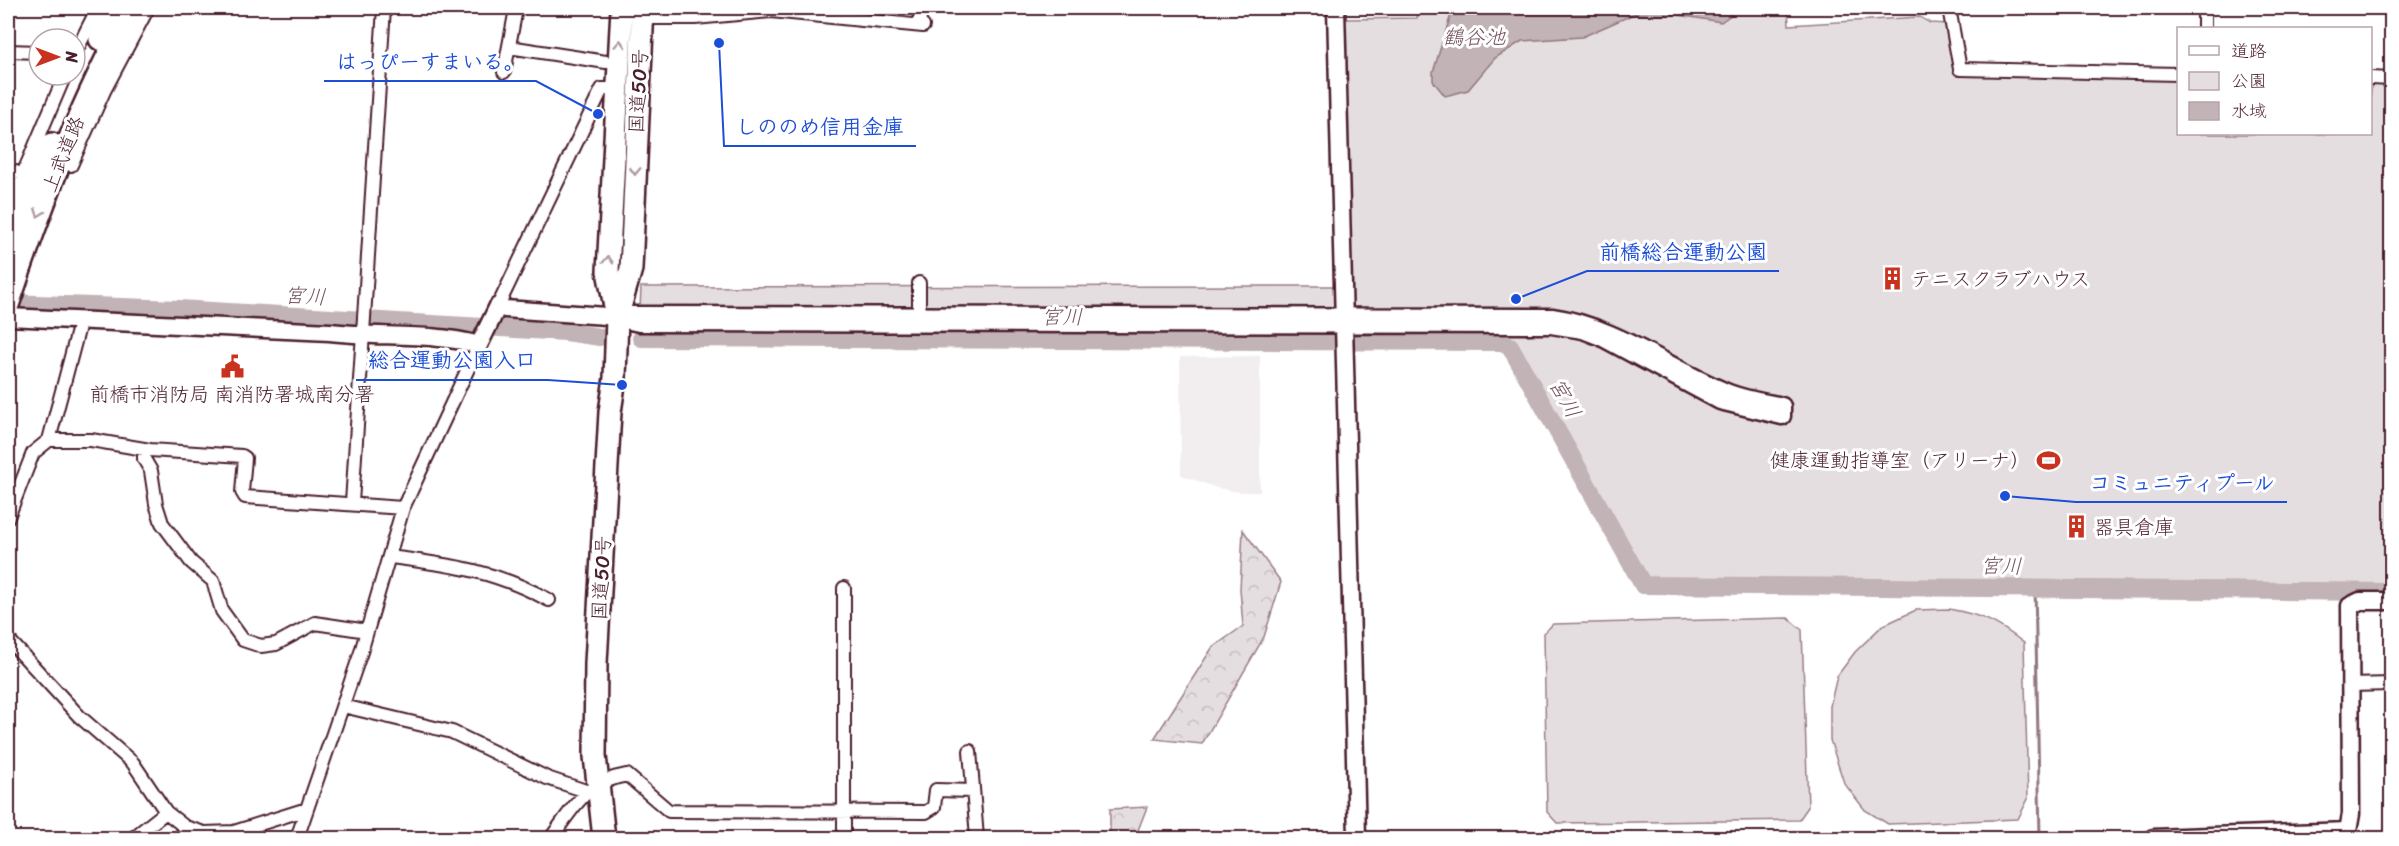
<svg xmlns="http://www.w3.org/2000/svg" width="2399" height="846" font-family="Sriracha,'Klee One',sans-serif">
<defs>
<pattern id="forest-crowns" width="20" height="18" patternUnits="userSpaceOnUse" patternTransform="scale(1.5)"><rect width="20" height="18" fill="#e5dee0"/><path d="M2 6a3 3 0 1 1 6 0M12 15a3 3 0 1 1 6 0" fill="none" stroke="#c6bec0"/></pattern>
</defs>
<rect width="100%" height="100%" fill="#fff"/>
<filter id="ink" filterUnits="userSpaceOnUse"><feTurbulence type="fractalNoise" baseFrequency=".0167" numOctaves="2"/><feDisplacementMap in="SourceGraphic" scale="12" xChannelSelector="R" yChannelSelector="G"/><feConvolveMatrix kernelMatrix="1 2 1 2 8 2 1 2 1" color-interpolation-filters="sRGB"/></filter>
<g filter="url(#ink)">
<path fill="#f2eeef" d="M1260,356V492H1238L1217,488L1181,475L1180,357Z"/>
<path fill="#e5dee0" stroke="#987e86" stroke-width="1.5" d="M1419,8H1788L1789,25L1920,17L1930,23L1949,24L1955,67L2178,80V134H2370L2371,84H2391L2390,584L2056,581H1644L1508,335L639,333L641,287L1349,286L1344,19L1417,18Z
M1949,609C1982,615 1997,622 2024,643L2028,799L2018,819L1888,824L1865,810L1844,783L1830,740V706L1837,676L1855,652L1882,626L1916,610Z
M1788,618L1802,630L1808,807L1799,820L1557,823L1547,812L1544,633L1553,624Z"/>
<path fill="url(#forest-crowns)" stroke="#987e86" stroke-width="1.5" d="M1243,530L1281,582L1264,637L1202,744L1154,739L1212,648L1243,626L1240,589Z
M1147,807L1135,838H1110V809Z"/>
<path fill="#c1b3b6" stroke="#91787e" stroke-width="1.5" d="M1453,8H1735L1732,14L1721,22L1678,15L1634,14L1582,37L1522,41L1495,58L1468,90L1445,96L1433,81V72Z"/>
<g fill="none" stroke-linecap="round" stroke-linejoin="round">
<path stroke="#91787e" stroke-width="3" d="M2035,586L2040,838"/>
<path stroke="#c1b3b6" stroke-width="18" d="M8,303L179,309L566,332L600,337
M641,338L1502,342L1510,346L1643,585C1890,588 2137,588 2384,592"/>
<defs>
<path id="street" d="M1949,8L1960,69L2178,74
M2204,8V28
M642,18H695L771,11L923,26
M919,25L921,8
M509,47L606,62
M8,51L39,52
M75,53L98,8
M504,72L516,9
M2370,78L2392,79
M71,165L104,91L148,8
M8,170L23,174
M8,217L23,174L65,75
M498,306L602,89H618
M919,323V283
M49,440L81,319
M144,449V459L151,471L156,504L162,523L191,562L213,581L222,611L243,640L261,646L276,644L315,623L367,631
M352,503L384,8
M8,517L33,453L49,440H91L150,450L242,456L245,458L242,492L245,497L403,508
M390,557C451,565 494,570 549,600
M8,639L79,716L133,763L166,812L185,827L204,833L234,832L307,809
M2349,685L2392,684
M343,706L452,732L547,778L586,791
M970,751L977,838
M133,838L166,812
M297,838L361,652L403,508L479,345
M551,838C574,807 585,782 627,775L669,811L926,812L934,807L936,790L973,791
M844,838V588"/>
<path id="secondary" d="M1336,8L1357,838
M8,317L330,332C379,338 432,332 479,345L498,306L505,309L606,316L639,323L1551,325L1583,330L1601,337L1720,401L1782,416V406C1763,402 1742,399 1724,391C1666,367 1615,326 1552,317L632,315L617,317
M2153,838L2348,831L2351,814L2350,606L2360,601H2392"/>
<path id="highway" d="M100,39L116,8
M8,254L52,144
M8,305C42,203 80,103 133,8
M618,314L631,269L643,8
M604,838L595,756L596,663L610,412L615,378L617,317L608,271L622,8"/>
</defs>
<use href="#street" stroke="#4a1f2b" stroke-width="16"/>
<use href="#secondary" stroke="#4a1f2b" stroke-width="21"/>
<use href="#highway" stroke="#4a1f2b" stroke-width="26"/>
<use href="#street" stroke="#fff" stroke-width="12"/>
<use href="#secondary" stroke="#fff" stroke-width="16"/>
<use href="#highway" stroke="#fff" stroke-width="21"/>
</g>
<defs><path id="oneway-chevron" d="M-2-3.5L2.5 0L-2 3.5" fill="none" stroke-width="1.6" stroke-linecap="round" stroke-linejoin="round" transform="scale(1.5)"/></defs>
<g stroke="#ae9aa0">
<use href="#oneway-chevron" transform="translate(620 44) rotate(-87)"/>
<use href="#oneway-chevron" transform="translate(635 171) rotate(92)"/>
<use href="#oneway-chevron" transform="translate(39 213) rotate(111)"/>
<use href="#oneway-chevron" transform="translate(608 260) rotate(-87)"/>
</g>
</g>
<defs>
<symbol id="building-bare" viewBox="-9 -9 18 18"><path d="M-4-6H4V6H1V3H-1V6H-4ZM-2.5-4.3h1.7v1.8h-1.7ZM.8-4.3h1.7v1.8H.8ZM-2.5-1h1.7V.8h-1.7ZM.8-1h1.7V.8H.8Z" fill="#c8321e" stroke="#fff" stroke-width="2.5" paint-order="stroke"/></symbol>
<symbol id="civic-bare" viewBox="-9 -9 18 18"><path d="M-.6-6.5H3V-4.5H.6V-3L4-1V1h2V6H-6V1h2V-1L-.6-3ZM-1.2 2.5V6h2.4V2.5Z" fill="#c8321e" stroke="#fff" stroke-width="2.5" paint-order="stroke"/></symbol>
<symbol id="stadium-bare" viewBox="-9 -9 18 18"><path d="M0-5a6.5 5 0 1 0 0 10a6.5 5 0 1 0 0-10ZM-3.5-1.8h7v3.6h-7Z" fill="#c8321e" stroke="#fff" stroke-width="2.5" paint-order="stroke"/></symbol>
</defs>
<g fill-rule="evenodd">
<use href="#building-bare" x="1876" y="262" width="33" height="33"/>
<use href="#civic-bare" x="216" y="350" width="33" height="33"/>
<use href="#stadium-bare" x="2032" y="444" width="33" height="33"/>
<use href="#building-bare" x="2060" y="510" width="33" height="33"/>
</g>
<g text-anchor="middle" stroke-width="6" stroke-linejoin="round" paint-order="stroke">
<g font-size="20" fill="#4a1f2b" stroke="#fff">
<text transform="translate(638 91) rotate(-87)" y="7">国道50号</text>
<text transform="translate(63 154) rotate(-68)" y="7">上武道路</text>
<text transform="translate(601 578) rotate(-87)" y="7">国道50号</text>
</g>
<g font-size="20" fill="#4a1f2b" stroke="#fff" text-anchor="start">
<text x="1911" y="286">テニスクラブハウス</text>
<text x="232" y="401" text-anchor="middle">前橋市消防局 南消防署城南分署</text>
<text x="2030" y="467" text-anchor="end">健康運動指導室（アリーナ）</text>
<text x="2094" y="534">器具倉庫</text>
</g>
<g font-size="21" font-style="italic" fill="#74535c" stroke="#fff">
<text x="1474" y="44">鶴谷池</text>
<text transform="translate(305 296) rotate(3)" y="7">宮川</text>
<text x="1062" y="324">宮川</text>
<text transform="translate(1565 398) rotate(61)" y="7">宮川</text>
<text transform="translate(2001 566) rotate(1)" y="7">宮川</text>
</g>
</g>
<path fill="none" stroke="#1d4ed8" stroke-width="2" d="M598 114L536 81H324M719 43L724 146H916M1516 299L1587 271H1779M622 385L548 380H356M2005 496L2076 502H2287"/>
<g fill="#1d4ed8" stroke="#fff" stroke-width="2">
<circle cx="598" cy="114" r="6"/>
<circle cx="719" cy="43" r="6"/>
<circle cx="1516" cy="299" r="6"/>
<circle cx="622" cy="385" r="6"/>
<circle cx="2005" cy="496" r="6"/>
</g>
<g font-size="21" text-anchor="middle" font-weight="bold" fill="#1d4ed8" stroke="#fff" stroke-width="6" stroke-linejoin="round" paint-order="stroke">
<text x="430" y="69">はっぴーすまいる。</text>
<text x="820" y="134">しののめ信用金庫</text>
<text x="1683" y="259">前橋総合運動公園</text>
<text x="452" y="367">総合運動公園入口</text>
<text x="2182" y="490">コミュニティプール</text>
</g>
<rect width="2399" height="846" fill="none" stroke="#fff" stroke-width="30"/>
<rect x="15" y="15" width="2369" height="816" fill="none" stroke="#4a1f2b" stroke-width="2" filter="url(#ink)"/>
<rect x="2177" y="27" width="195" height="108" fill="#ffffff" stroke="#b7a5aa" stroke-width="1.5"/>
<rect x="2189" y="46" width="30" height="9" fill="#ffffff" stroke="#b7a5aa" stroke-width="1.5"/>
<text x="2231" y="57" font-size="18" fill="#4a1f2b">道路</text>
<rect x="2189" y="72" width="30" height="18" fill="#e5dee0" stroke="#b7a5aa" stroke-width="1.5"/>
<text x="2231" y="87" font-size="18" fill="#4a1f2b">公園</text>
<rect x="2189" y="102" width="30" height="18" fill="#c1b3b6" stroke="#b7a5aa" stroke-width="1.5"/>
<text x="2231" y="117" font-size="18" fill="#4a1f2b">水域</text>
<g transform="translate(57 57) rotate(90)"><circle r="28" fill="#ffffff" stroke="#b7a5aa" stroke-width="1.5"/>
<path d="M0-4.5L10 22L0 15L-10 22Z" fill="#c8321e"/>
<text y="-9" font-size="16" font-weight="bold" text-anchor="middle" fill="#4a1f2b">N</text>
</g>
</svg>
